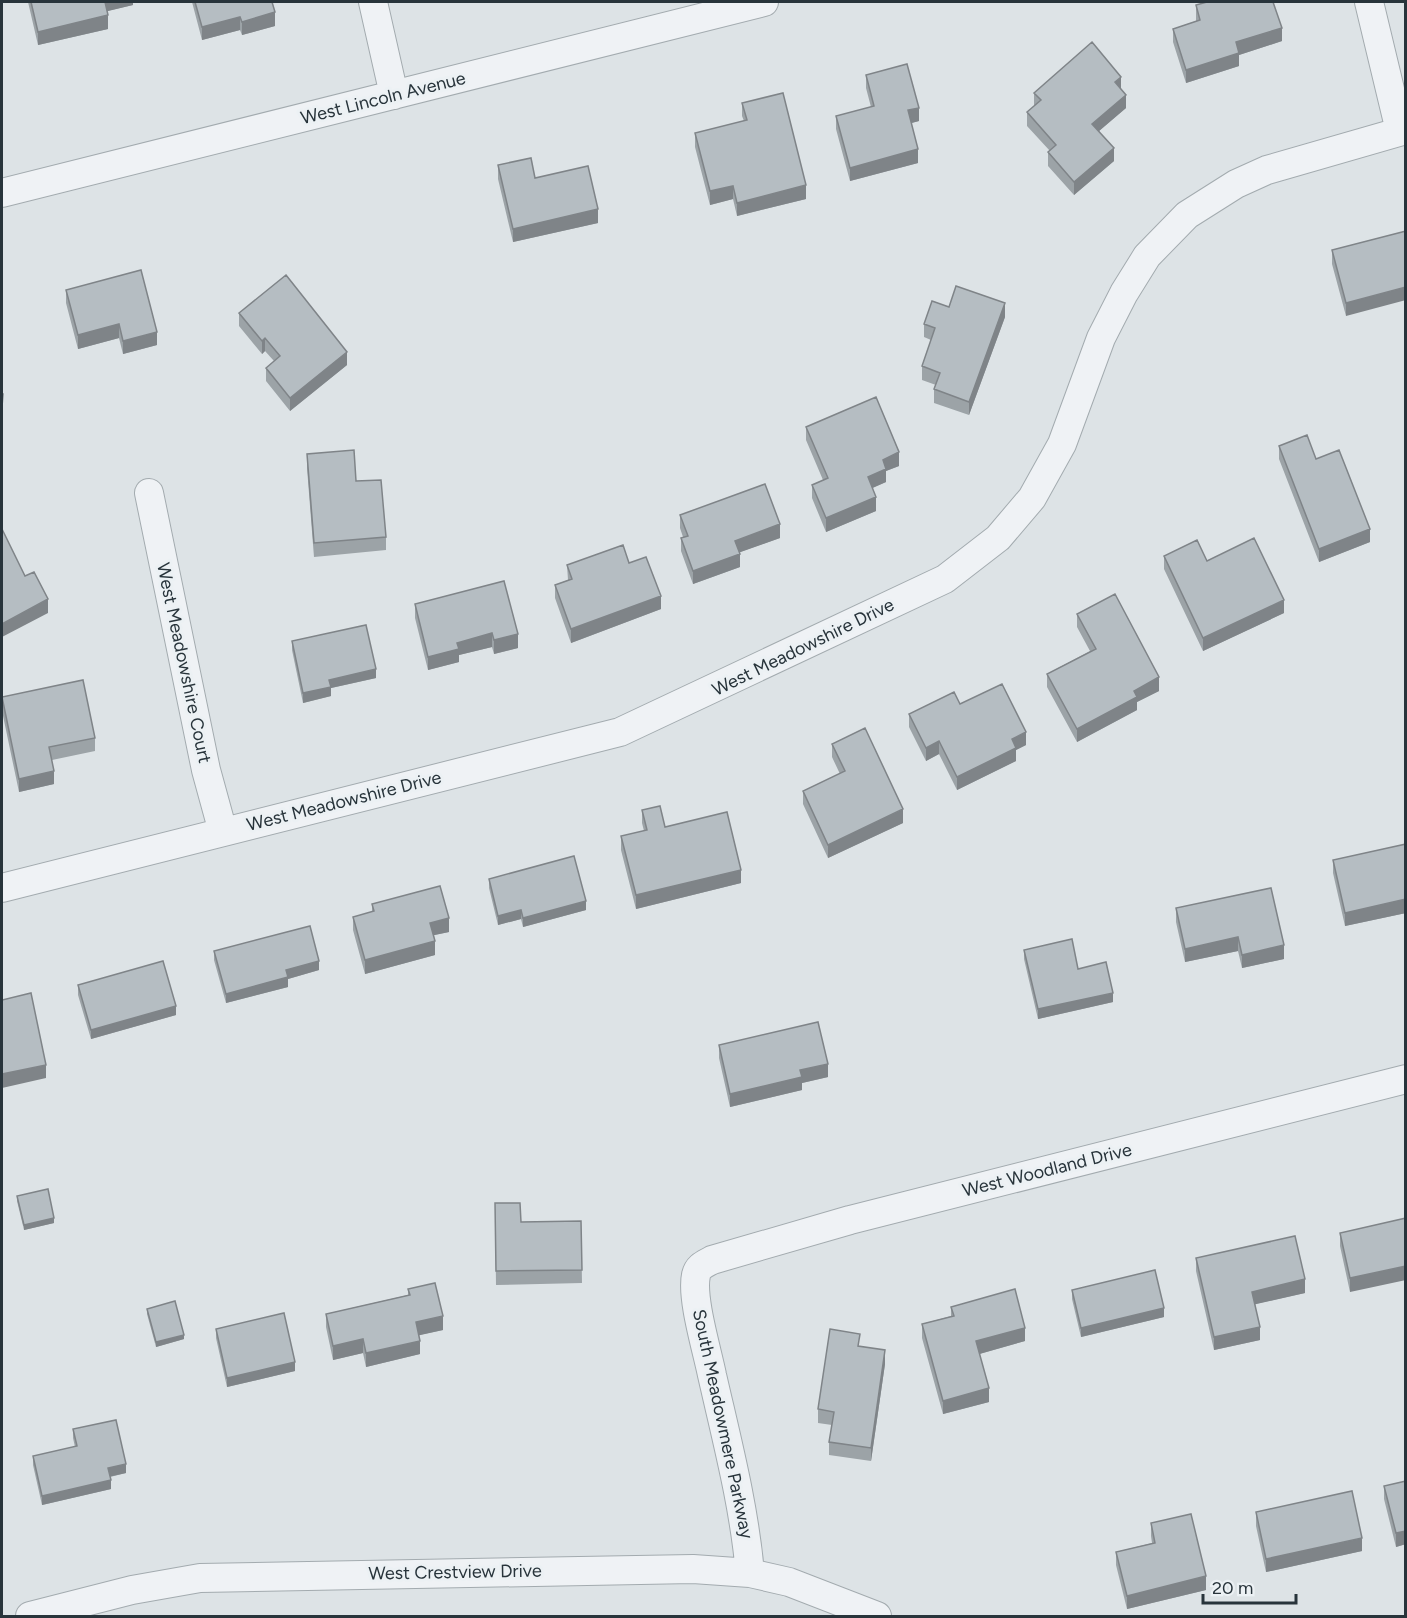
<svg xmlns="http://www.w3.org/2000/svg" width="1407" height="1618" font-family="Figtree,sans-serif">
<rect width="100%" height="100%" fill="#dde3e6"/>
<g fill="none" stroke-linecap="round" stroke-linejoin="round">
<defs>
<path id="street" d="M373,2L394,95
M1369,2L1400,131
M2,193L764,2
M149,493L206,770L223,832
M2,888L620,732L945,579L998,538L1032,498L1062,444L1101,338L1124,293L1147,256L1187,215L1236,184L1267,170L1406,130
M750,1573C744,1505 727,1441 712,1375C707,1350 691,1298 696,1275C698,1266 705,1264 712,1260L850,1220L1406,1079
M30,1616L132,1590L200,1578L693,1569L750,1573L789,1582L877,1616"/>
</defs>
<use href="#street" stroke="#a3abaf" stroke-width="30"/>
<use href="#street" stroke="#eff2f5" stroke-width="28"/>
</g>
<path fill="#9ca3a7" d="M28,2H133V5L107,11L108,29L38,45Z
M192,2H272L275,26L242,35L240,30L202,40Z
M1196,5L1282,41L1239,55V66L1186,83L1173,42V29L1196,21Z
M866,75L919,121L911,123L918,163L850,181L836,129V116L871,107L866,88Z
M1121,90L1126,108L1099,131L1114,161L1074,195L1048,166V152L1050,151L1027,126V112L1034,106V93Z
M742,103L806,199L737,216L733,199L710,205L695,147V133L744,121L742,116Z
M498,165L535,178L598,223L513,242L498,179Z
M1406,231L1346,316L1332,264V250Z
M66,290L157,345L123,354L119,338L78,349L66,303Z
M949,307L1005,317L969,415L934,403V389L936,385L922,380V366L931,340L924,337V324Z
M239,313L347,365L290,411L266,381V368L274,361L265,351L262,354L239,326Z
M806,427L899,466L886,471V482L872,488L876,511L826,532L812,498V485L823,480L806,440Z
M1279,446L1316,459L1370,542L1319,562L1279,459Z
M307,454L356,481L386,537V550L314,557L307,468Z
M680,515L780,538L740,552V567L693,584L681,551V538L683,537L680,528Z
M1164,556L1207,561L1284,613L1203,651L1164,569Z
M629,563L661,609L571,643L555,598V585L568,580L567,565Z
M504,581L518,648L494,654L492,647L459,655V662L428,670L415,618V604Z
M1077,614L1159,691L1137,702V710L1077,742L1047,687V674L1090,651L1077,627Z
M292,641L376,678L331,688V696L303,703L292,650Z
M2,697L95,738V751L52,760L54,784L19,792L2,711Z
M960,704L1026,745L1016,750V761L957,790L939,754L926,761L909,727V714Z
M832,744L903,823L828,858L803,804V791L840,774L832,757Z
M642,810L665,827L741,883L636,909L621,850V836L644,831L642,823Z
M1406,844V913L1345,926L1333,873V860Z
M489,879L586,910L523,927L521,919L498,925L489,888Z
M372,904L449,932L434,935L435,955L365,974L353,930V917L372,912Z
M1176,908L1284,959L1242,968L1238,951L1185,962L1176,922Z
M1024,950L1078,969L1113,1002L1038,1019L1024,959Z
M214,951L319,970L288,979V987L226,1003L214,960Z
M78,985L176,1015L91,1039L78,995Z
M719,1045L828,1077L802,1083V1090L730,1107L719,1058Z
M17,1196L54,1223L24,1230L17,1201Z
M495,1203L521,1222L581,1221L582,1283L496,1285Z
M1406,1218L1350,1292L1340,1246V1233Z
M1196,1258L1305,1293L1255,1304L1260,1340L1214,1350L1196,1271Z
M408,1289L443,1330L419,1335L420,1354L366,1367L363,1353L333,1360L326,1327V1314L408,1295Z
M1072,1290L1164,1317L1081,1337L1072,1299Z
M951,1307L1025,1341L979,1354L989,1402L943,1414L922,1338V1324L951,1316Z
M147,1309L184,1339L156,1347L147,1314Z
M216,1329L295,1371L227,1387L216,1338Z
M860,1347L885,1364L871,1461L829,1455V1442L832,1425L818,1423V1409Z
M73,1429L126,1473L110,1477L111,1489L42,1505L33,1465V1456L75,1447L73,1438Z
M1406,1481V1544L1396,1547L1384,1499V1486Z
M1256,1512L1362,1551L1266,1572L1256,1526Z
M1151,1523L1206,1590L1127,1609L1116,1565V1552L1152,1543L1151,1536Z"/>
<path fill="#7f8488" d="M104,2H133V5L104,12Z
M275,12V26L242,35V22Z
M108,15V29L38,45V32Z
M240,17V30L202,40V27Z
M1282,28V41L1239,55V66L1186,83V70L1236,42Z
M1121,77V90L1115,82Z
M1126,95V108L1092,137V124Z
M919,108V121L908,124V110Z
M1114,148V161L1074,195V182Z
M918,149V163L850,181V168Z
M806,185V199L737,216V203Z
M733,186V199L710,205V191Z
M598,209V223L513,242V229Z
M1406,287V300L1346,316V303Z
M1005,303V317L969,415V402Z
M119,324V338L78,349V335Z
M157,332V345L123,354V341Z
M265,338V351L262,354V341Z
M347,352V365L290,411V398Z
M3,394V404L2,416V407Z
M899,452V466L886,471V482L868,490V477L883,460Z
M876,497V511L826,532V518Z
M780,524V538L735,554V541Z
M1370,529V542L1319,562V549Z
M740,554V567L693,584V571Z
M661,596V609L571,643V629Z
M48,599V613L2,637V624Z
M1284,600V613L1203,651V638Z
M492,633V647L459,655V662L428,670V657L457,643Z
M518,634V648L494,654V640Z
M376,669V678L331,688V696L303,703V693L329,680Z
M1159,677V691L1137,702V710L1077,742V729L1134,691Z
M1026,732V745L1016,750V761L957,790V777L1012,739Z
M939,741V754L926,761V748Z
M54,771V784L19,792V779Z
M903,809V823L828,858V845Z
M741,870V883L636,909V895Z
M1406,899V913L1345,926V913Z
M586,901V910L523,927V918Z
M521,910V919L498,925V916Z
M449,918V932L430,936V923Z
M1238,937V951L1185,962V949Z
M435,941V955L365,974V960Z
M1284,945V959L1242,968V955Z
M319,961V970L288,979V987L226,1003V994L286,970Z
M1113,993V1002L1038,1019V1009Z
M176,1006V1015L91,1039V1030Z
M828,1064V1077L802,1083V1090L730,1107V1094L800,1070Z
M46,1065V1078L2,1088V1074Z
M54,1218V1223L24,1230V1225Z
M1406,1266V1280L1350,1292V1278Z
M1305,1279V1293L1252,1305V1292Z
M1164,1308V1317L1081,1337V1328Z
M443,1316V1330L416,1336V1322Z
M1260,1327V1340L1214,1350V1337Z
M1025,1328V1341L976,1355V1341Z
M184,1335V1339L156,1347V1342Z
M363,1339V1353L333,1360V1346Z
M420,1341V1354L366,1367V1353Z
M885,1350V1364L871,1461V1448Z
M295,1362V1371L227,1387V1378Z
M989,1388V1402L943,1414V1401Z
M126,1464V1473L108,1477V1468Z
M111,1480V1489L42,1505V1496Z
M1406,1531V1544L1396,1547V1533Z
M1362,1538V1551L1266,1572V1559Z
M1206,1576V1590L1127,1609V1596Z"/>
<path fill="#b5bdc2" stroke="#7f8488" stroke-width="1.5" d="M31,2H105L108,15L38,32Z
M195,2H272L275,12L242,22L240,17L202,27Z
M1207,2H1273L1282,28L1236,42L1239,53L1186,70L1173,29L1200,20L1196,5Z
M1092,42L1121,77L1115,82L1126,95L1092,124L1114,148L1074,182L1048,152L1056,145L1027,112L1041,100L1034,93Z
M907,64L919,108L908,110L918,149L850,168L836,116L874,106L866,75Z
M783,93L806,185L737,203L733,186L710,191L695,133L747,120L742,103Z
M531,158L535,178L588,166L598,209L513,229L498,165Z
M1406,231V287L1346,303L1332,250Z
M141,270L157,332L123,341L119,324L78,335L66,290Z
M286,275L347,352L290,398L266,368L280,356L265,338L262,341L239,313Z
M956,286L1005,303L969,402L934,389L940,373L922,366L935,328L924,324L932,301L949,307Z
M2,394H3L2,407Z
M876,397L899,452L883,460L886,469L868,477L876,497L826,518L812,485L828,478L806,427Z
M1307,435L1316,459L1339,450L1370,529L1319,549L1279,446Z
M354,450L356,481L381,480L386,537L314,543L307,454Z
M765,484L780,524L735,541L740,554L693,571L681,538L688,536L680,515Z
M2,529L25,576L34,572L48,599L2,624Z
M1254,538L1284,600L1203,638L1164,556L1197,540L1207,561Z
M623,545L629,563L646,557L661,596L571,629L555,585L572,579L567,565Z
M504,581L518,634L494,640L492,633L457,643L459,649L428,657L415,604Z
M1115,594L1159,677L1134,691L1137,697L1077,729L1047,674L1096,649L1077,614Z
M366,625L376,669L329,680L331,687L303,693L292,641Z
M83,680L95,738L49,747L54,771L19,779L2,697Z
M1002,684L1026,732L1012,739L1016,748L957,777L939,741L926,748L909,714L954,692L960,704Z
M865,728L903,809L828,845L803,791L845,771L832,744Z
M660,806L665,827L727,812L741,870L636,895L621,836L647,830L642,810Z
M1406,844V899L1345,913L1333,860Z
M574,856L586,901L523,918L521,910L498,916L489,879Z
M440,886L449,918L430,923L435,941L365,960L353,917L374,911L372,904Z
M1271,888L1284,945L1242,955L1238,937L1185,949L1176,908Z
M310,926L319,961L286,970L288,977L226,994L214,951Z
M1072,939L1078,969L1106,962L1113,993L1038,1009L1024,950Z
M163,961L176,1006L91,1030L78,985Z
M31,993L46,1065L2,1074V1000Z
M818,1022L828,1064L800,1070L802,1077L730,1094L719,1045Z
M48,1189L54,1218L24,1225L17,1196Z
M495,1203H520L521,1222L581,1221L582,1270L496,1271Z
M1406,1218V1266L1350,1278L1340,1233Z
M1295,1236L1305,1279L1252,1292L1260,1327L1214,1337L1196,1258Z
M1155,1270L1164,1308L1081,1328L1072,1290Z
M435,1283L443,1316L416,1322L420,1341L366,1353L363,1339L333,1346L326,1314L410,1295L408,1289Z
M1015,1289L1025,1328L976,1341L989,1388L943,1401L922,1324L954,1316L951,1307Z
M175,1301L184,1335L156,1342L147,1309Z
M284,1313L295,1362L227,1378L216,1329Z
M830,1329L860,1334L858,1346L885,1350L871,1448L829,1442L834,1412L818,1409Z
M116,1420L126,1464L108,1468L111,1480L42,1496L33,1456L77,1446L73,1429Z
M1406,1481V1531L1396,1533L1384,1486Z
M1352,1491L1362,1538L1266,1559L1256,1512Z
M1191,1514L1206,1576L1127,1596L1116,1552L1155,1543L1151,1523Z"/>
<g text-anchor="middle" stroke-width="6" stroke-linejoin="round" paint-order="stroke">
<g font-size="18" fill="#28343b" stroke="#ecf1f4">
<text transform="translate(383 98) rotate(-14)" y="6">West Lincoln Avenue</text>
<text transform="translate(803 647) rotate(-26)" y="6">West Meadowshire Drive</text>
<text transform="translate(184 663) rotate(78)" y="6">West Meadowshire Court</text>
<text transform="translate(344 801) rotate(-14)" y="6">West Meadowshire Drive</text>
<text transform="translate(1047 1170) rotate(-14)" y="6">West Woodland Drive</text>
<text transform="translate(723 1424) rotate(78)" y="6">South Meadowmere Parkway</text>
<text transform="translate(455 1572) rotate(-1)" y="6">West Crestview Drive</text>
</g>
</g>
<rect width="1407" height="1618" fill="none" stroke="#28343b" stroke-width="6"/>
<path d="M1203 1594v9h93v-9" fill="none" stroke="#28343b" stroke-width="3"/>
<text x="1212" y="1594" font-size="18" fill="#28343b" stroke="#ecf1f4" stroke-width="4.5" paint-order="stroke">20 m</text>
</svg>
